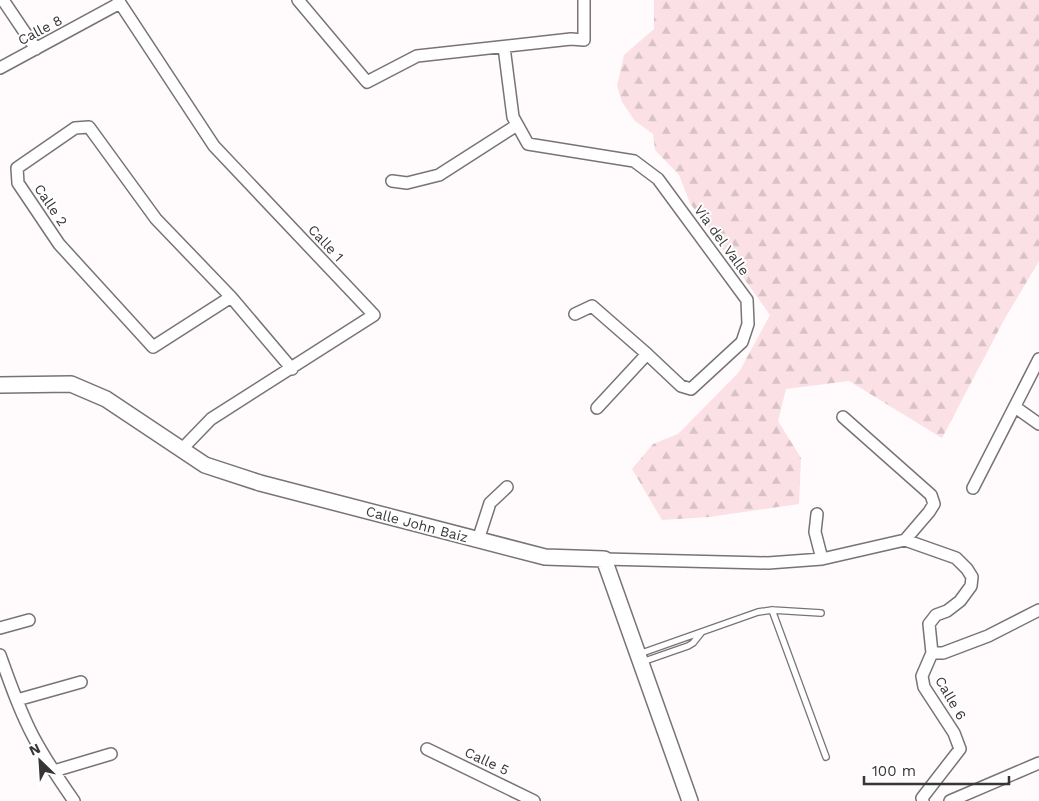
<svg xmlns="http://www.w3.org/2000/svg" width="1039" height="801" font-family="'Work Sans',sans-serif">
<defs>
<pattern id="forest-firs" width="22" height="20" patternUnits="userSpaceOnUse" patternTransform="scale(1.25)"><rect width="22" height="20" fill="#fbe1e5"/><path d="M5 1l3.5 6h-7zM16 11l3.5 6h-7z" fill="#d8c2c5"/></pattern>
</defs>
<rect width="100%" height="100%" fill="#fffafb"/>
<path fill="url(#forest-firs)" d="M654,0H1039V261L1004,320L942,438L849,381L786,389L778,421L801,458L799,504L709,517L662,520L632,469L653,444L678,434L739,372L770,315L690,203L679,175L655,150L653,134L635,121L622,102L617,86L624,55L654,29Z"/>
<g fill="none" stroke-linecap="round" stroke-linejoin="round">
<defs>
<path id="lane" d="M772,610L826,757
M639,654L758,612L772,610L821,613
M642,662L688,646L693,643L701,633"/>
<path id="street" d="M3,0L36,49
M118,0L214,146L374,315L211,419L181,450
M298,0L367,82L417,56L571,39L584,40V0
M504,47L513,117L528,144L634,161L658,179L747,300L748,324L742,342L691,389L681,386L647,354L592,306L575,314
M0,68L120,3
M89,127L156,219L231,297L153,347L59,244L18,183L17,168L75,128Z
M392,181L407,183L439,175L517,125
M231,297L292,369
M1015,407L1039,424
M597,408L647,354
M973,488L1039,359
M817,514L815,532L822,559
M478,540L490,503L507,487
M905,540L956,558L967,569L972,577L971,586L960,601L947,611L936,615L929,624L932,653L922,676L924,687L954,733L960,749L922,798L923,801
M604,559L768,563L822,559L905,540L929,512L934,504L931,495L843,417
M0,628L29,620
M932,653H943L988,636L1039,610
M0,655C10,683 20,712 34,738C46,760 60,781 74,801
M17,700L81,682
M427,749L534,801
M54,771L111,754
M950,801L1039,763"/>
<path id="secondary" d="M0,385L71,384L106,399L205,465L260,483L545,557L604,559L690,801"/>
</defs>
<use href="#lane" stroke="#787475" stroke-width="8"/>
<use href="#street" stroke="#787475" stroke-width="14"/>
<use href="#secondary" stroke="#787475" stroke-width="18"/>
<use href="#lane" stroke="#fff" stroke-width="5.5"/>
<use href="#street" stroke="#fff" stroke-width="11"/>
<use href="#secondary" stroke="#fff" stroke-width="15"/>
</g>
<g text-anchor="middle" stroke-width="4" stroke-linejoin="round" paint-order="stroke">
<g font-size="14" fill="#373636" stroke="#fff">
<text transform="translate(40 30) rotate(-28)" y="5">Calle 8</text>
<text transform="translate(51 205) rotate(56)" y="5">Calle 2</text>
<text transform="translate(722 240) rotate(54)" y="5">Vía del Valle</text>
<text transform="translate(326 243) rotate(47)" y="5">Calle 1</text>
<text transform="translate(417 524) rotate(15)" y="5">Calle John Baiz</text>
<text transform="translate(951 698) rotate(60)" y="5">Calle 6</text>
<text transform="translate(487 761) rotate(25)" y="5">Calle 5</text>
</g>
</g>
<g transform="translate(40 761) rotate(335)" stroke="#ffffff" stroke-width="4" paint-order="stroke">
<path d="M0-4L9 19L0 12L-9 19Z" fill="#373636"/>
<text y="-8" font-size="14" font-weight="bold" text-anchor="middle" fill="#373636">N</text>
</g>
<path d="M864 776v8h145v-8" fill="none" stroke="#373636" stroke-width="2.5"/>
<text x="872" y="776" font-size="15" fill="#373636" stroke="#ffffff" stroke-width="4" paint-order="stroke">100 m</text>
</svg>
